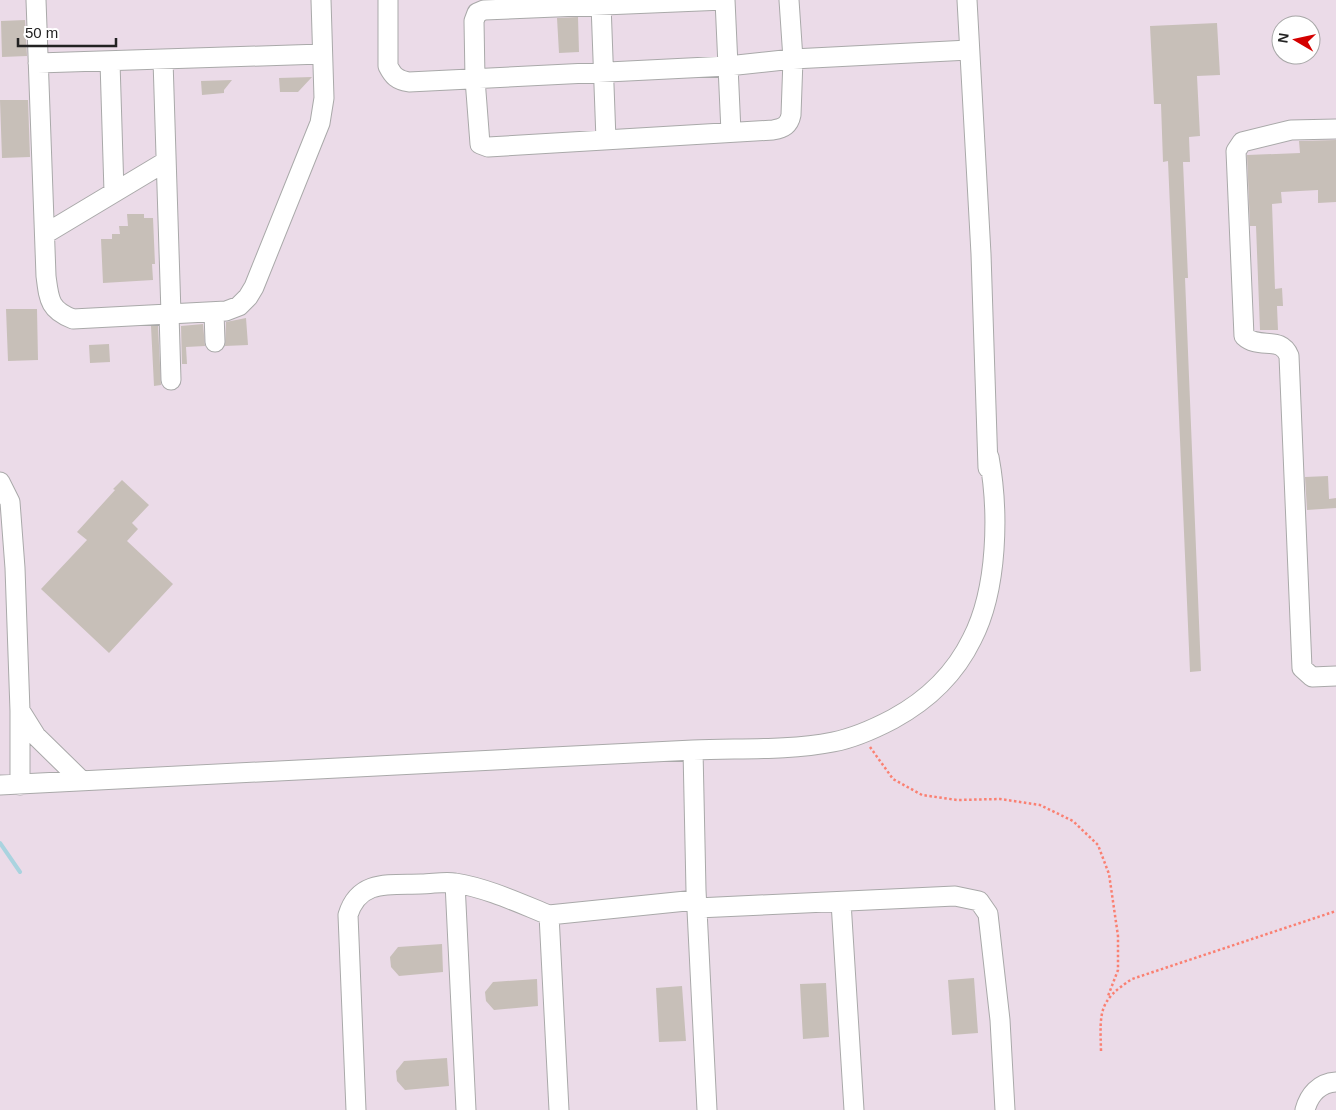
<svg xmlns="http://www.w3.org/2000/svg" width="1336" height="1110" font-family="Arial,sans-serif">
<rect width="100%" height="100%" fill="#f2efe9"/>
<path fill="#ebdbe8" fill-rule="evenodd" d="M0,0H1336V1110H0ZM1281,25H1311V55H1281Z"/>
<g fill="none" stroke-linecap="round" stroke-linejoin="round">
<path stroke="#aad3df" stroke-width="4" d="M0,843L20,872"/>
</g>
<path fill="#c7bfb8" d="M578,17L579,52L559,53L557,18Z
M25,20L27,56L2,57L1,21Z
M1217,23L1220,75L1197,76L1200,136L1189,137L1190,162H1183L1188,278H1185L1201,671L1190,672L1168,161L1163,162L1161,104H1154L1150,26Z
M312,77L298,92H280L279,78Z
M232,80L224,90V93L202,95L201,81Z
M0,100H28L30,157L2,158Z
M1336,140V202L1318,203V190L1281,192L1282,203L1272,204L1275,289L1282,288L1283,306H1277L1278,330H1260L1256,226H1250L1247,155L1300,153L1299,141Z
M127,214H144V218H153L155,264H152L153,280L103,283L101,239H112V234H120L119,226H128Z
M6,309H37L38,360L8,361Z
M246,318L248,345L225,346L226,322Z
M203,324L205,346L186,347L187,364H182L181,326Z
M151,326H158L161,385L154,386Z
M109,344L110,362L90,363L89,345Z
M1328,476L1329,499L1336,498V508L1307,510L1305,477Z
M122,480L149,505L132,523L138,529L127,541L173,584L109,653L41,589L87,540L77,532L115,490L113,489Z
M442,944L443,972L399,976L391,967L390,957L398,947Z
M974,978L978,1033L952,1035L948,980Z
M537,979L538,1006L494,1010L486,1001L485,992L493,982Z
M826,983L829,1037L803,1039L800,984Z
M682,986L686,1041L659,1042L656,988Z
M447,1058L449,1086L405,1090L397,1081L396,1071L404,1061Z"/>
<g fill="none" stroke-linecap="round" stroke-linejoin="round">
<defs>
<path id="minor" d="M36,0L46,276C49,299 49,310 73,319L226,311L239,306L248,297L254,287L320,123L324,98L321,0
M388,0V66C393,76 397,80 409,82L728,66L793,59L969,50
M724,0L484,10L477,13L474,21L475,79L480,144L488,147L773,130C784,128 789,125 791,115L793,59L789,0
M725,0L731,132
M967,0L981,254L988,468
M601,4L606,140
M163,60L171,314
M110,62L114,192
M38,63L322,54
M1336,129L1291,130L1242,142L1236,151L1244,336C1259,350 1281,335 1289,356L1302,668L1312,677L1336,676
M45,234L165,162
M214,312L215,342
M169,314L171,380
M0,482L10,502L15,568L20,711V785
M21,712L36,736L82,781
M693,750L696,890L707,1110
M0,785L693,750C739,748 787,751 833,742C854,738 874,729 893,719C926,701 955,674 972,639C998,589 999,511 989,457
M455,883L466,1110
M841,902L854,1110
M697,908L955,896L979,901L988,914L1000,1020L1005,1110
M356,1110L348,915C359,879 390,885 421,884C432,884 445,881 455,883C487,888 519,903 549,915
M559,1110L549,915L696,900
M1305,1110C1309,1095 1319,1083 1336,1082"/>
</defs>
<use href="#minor" stroke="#a9a9a9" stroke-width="21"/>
<path stroke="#fa8072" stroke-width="2.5" stroke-dasharray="2.5 2.5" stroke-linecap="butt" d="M870,747L893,779L922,795L957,800L1000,799L1040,805L1073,821L1098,845L1109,874L1118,936V970L1108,996
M1101,1051C1100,1012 1098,1001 1132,979L1336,911"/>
<use href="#minor" stroke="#fff" stroke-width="19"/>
</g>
<g transform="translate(1296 40) rotate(279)"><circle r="24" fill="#ffffff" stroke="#a7a7a7"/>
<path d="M0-4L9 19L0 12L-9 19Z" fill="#d40000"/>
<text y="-8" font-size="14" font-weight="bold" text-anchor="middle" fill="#222222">N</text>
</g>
<path d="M18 38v8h98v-8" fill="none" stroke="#222222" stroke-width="2.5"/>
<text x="25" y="38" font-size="15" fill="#222222" stroke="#ffffff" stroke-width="4" paint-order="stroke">50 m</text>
</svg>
